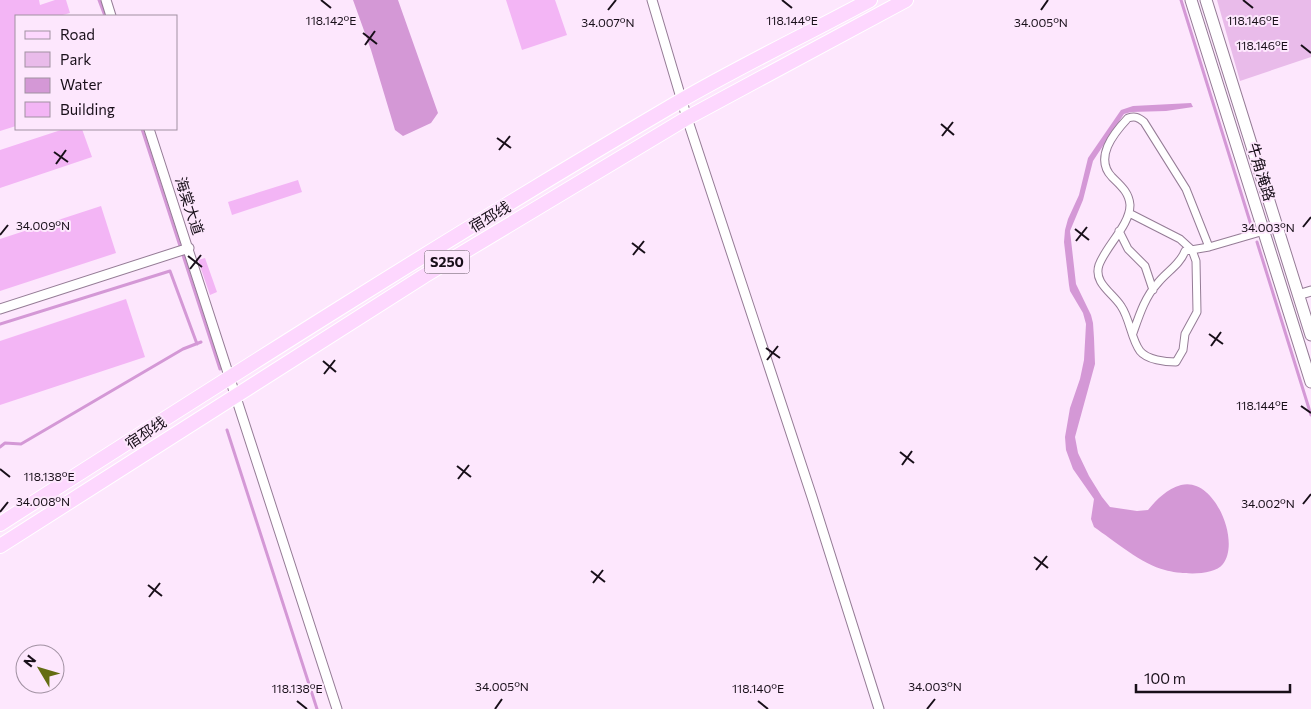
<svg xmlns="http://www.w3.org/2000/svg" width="1311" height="709" font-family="Commissioner,'Noto Sans SC',sans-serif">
<rect width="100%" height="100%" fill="#fde7fd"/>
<path fill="#e9bbea" d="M1217,0H1311V57L1240,81Z"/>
<path fill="#d498d6" d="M353,0H398L438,113L431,123L403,136L395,130L371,50Z
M1191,103L1193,107L1166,111L1131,112L1124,114L1093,161L1083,200L1070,231L1076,284L1091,315L1093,323L1094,338L1095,364L1075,437L1078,453L1089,476L1102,497L1110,507L1137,511L1148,510C1157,499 1167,489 1181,485C1214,476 1241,541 1223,564C1213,577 1179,574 1165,570C1143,565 1113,540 1094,527L1091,519L1094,499L1073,469L1066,450L1065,437L1070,408L1080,379L1084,360L1086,324L1083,313L1070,291L1069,285L1064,242L1065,230L1068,219L1079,195L1088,158L1121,110L1133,106Z"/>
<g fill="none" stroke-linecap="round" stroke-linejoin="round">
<path stroke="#d498d6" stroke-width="3" d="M99,0L105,16
M1181,0L1251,225
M142,129L220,369
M1257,242L1311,415
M0,324L170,271L197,344
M227,430L317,709
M0,447L5,443L21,444L183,349L201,342"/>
</g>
<path fill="#f3b5f5" d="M0,0H39L40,5L55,0H66L70,13L59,16H16V126L0,131Z
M506,0H555L567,35L522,50Z
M64,129H82L92,157L0,188V150Z
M298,180L302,192L232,215L228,202Z
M101,206L116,253L0,291V239Z
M205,258L217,292L210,295L198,260Z
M126,299L145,357L0,405V341Z"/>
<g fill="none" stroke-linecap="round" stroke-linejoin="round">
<defs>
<path id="pedestrian" d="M1129,213L1180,239L1192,250L1196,261L1197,312L1185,334L1183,350L1176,362C1166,362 1147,360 1140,351C1131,339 1130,319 1121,306C1113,293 1093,283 1099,265C1106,246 1130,225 1130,205C1129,192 1120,185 1112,177C1094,158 1113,134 1128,118C1135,116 1138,117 1144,122L1186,189L1209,247
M1119,231L1128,249L1145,266L1153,290
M1133,333C1139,316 1145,297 1157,284C1166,272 1180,265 1185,251L1209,247L1264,231"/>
<path id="minor" d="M106,0L111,16
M652,0L687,118L812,497L879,709
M149,129L337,709
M1298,295L1311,291
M0,309L189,248"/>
<path id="tertiary" d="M1191,0L1311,382
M1206,0L1311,335"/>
<path id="primary" d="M0,524C225,380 450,236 680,101C742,65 807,34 870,0
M0,546L424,276L687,118L906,0"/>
</defs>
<use href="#pedestrian" stroke="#957c96" stroke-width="9"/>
<use href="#minor" stroke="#957c96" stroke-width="11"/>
<use href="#tertiary" stroke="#957c96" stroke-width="13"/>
<use href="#primary" stroke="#fff" stroke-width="16"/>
<use href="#pedestrian" stroke="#fff" stroke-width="7"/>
<use href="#minor" stroke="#fff" stroke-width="9"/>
<use href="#tertiary" stroke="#fff" stroke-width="11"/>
<use href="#primary" stroke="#fdd7fe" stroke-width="14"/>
</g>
<path fill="none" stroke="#180f19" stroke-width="2" d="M321,0L331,8M782,0L792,8M1243,0L1253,8M608,10L616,0M1041,10L1048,0M363,33L377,44M365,45L375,31M1301,45L1311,53M941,124L954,135M942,136L953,122M497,138L511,148M499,150L510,136M54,152L68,162M56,164L66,150M1303,227L1311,217M1075,229L1089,240M0,235L8,225M1076,241L1087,227M632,243L645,253M633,255L644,241M188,256L202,267M190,269L201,255M1209,334L1223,344M1211,346L1221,332M766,348L780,358M767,360L778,346M323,361L336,372M324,374L335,360M1301,406L1311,413M900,452L914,463M902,465L912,451M457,466L471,477M0,469L10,477M458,479L469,465M1303,504L1311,494M0,512L8,502M1034,557L1048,568M1036,570L1047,556M591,571L605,582M593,583L603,570M148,585L162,596M149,597L160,583M297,701L307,709M758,701L768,709M495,709L502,699M927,709L935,699"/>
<g text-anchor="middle" stroke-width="4" stroke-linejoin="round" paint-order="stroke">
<rect fill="#fde7fd" stroke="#5d505d" stroke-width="1" x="424.5" y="250.5" width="45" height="23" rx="4"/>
<g font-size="14" font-weight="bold" fill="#180f19">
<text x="447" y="267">S250</text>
</g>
<g font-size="15" fill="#180f19" stroke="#fde7fd">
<text transform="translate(1261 172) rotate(73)" y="5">牛角淹路</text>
<text transform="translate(189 206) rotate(72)" y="5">海棠大道</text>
<text transform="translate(490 217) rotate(-31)" y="5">宿邳线</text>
<text transform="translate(146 433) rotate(-33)" y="5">宿邳线</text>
</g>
</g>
<g font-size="12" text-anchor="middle" fill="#180f19" stroke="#fde7fd" stroke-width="4" stroke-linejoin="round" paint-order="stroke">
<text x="331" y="25">118.142°E</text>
<text x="792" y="25">118.144°E</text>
<text x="1253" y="25">118.146°E</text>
<text x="608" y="27">34.007°N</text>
<text x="1041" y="27">34.005°N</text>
<text x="1262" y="50">118.146°E</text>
<text x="43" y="230">34.009°N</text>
<text x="1268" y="232">34.003°N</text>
<text x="1262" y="410">118.144°E</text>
<text x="49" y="481">118.138°E</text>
<text x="43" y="506">34.008°N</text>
<text x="1268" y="508">34.002°N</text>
<text x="502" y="691">34.005°N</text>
<text x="935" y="691">34.003°N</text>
<text x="297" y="693">118.138°E</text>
<text x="758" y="693">118.140°E</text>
</g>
<rect x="15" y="15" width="162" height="115" fill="#fde7fd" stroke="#a191a2"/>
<rect x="25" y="31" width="25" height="8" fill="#fdd7fe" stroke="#a191a2"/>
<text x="60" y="40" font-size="15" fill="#180f19">Road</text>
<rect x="25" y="52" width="25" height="15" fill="#e9bbea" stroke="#a191a2"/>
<text x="60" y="65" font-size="15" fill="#180f19">Park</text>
<rect x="25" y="78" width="25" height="15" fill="#d498d6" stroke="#a191a2"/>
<text x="60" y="90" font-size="15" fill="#180f19">Water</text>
<rect x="25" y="102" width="25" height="15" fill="#f3b5f5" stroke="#a191a2"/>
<text x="60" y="115" font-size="15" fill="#180f19">Building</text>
<g transform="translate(40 669) rotate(308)"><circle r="24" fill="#fde7fd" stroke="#a191a2"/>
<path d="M0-4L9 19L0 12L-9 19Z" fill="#646d13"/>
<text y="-8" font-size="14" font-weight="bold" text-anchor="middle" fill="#180f19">N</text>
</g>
<path d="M1136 684v8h154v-8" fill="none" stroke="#180f19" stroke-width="2.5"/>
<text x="1144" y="684" font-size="15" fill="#180f19" stroke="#fde7fd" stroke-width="4" paint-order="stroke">100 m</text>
</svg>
